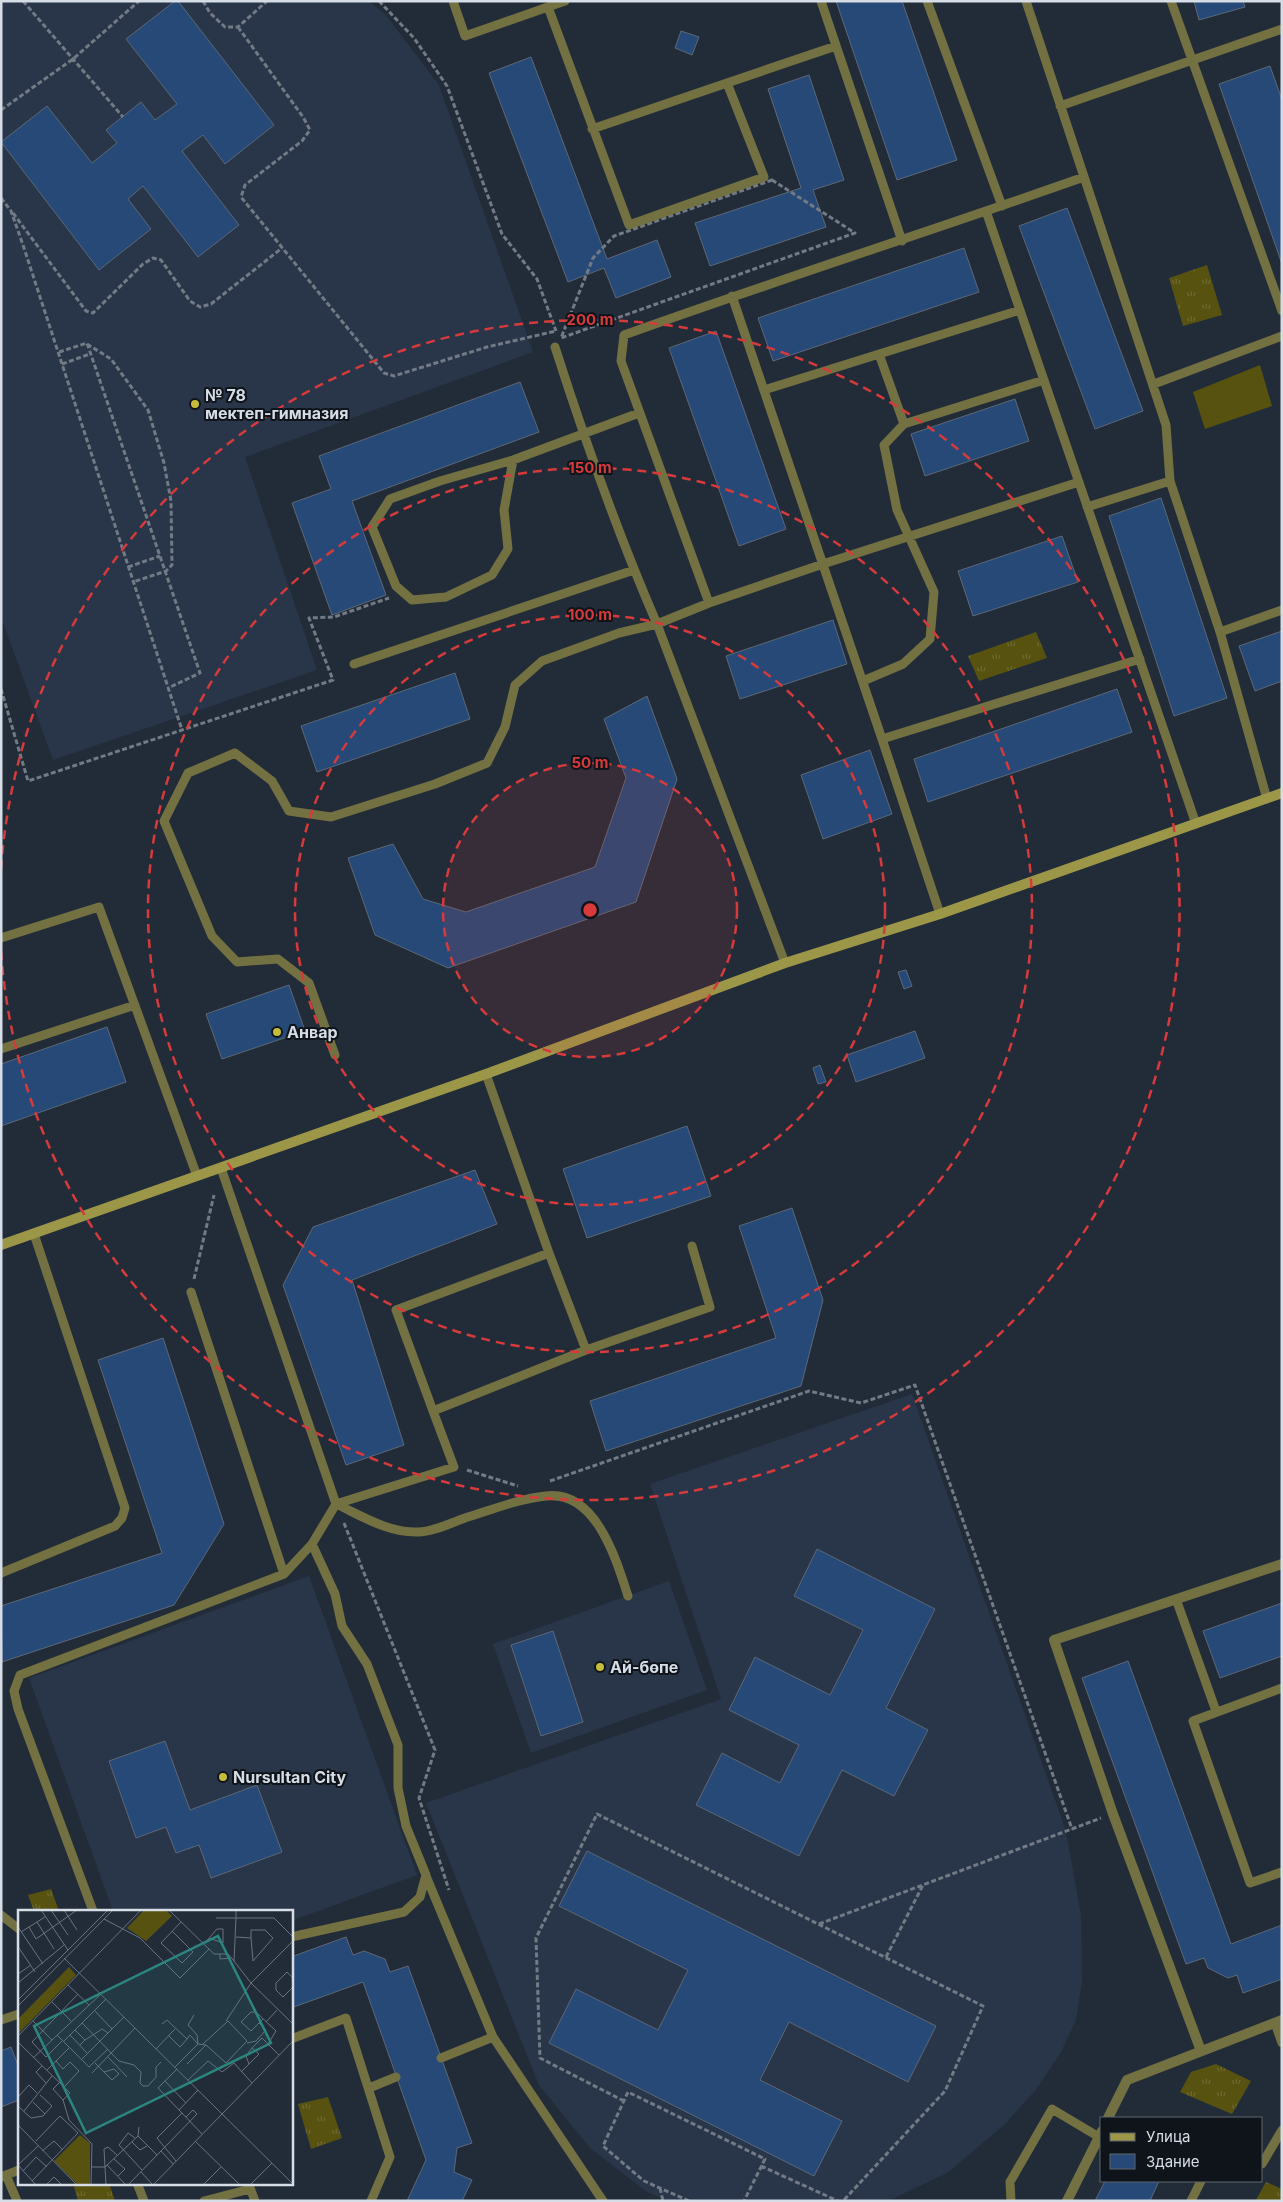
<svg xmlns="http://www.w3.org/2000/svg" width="1283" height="2202" font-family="Inter,sans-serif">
<defs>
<pattern id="grass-tufts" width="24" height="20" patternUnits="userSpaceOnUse" patternTransform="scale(1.25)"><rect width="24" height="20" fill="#57520f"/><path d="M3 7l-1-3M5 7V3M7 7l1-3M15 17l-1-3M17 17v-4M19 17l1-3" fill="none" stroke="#6e6a32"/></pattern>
</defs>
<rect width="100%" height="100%" fill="#222c39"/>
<path fill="#293548" d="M1,1H369L385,14L439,85L533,352L245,457L317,670L53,760L1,617Z
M912,1394L1066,1831L1081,1915L1082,1982L1076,2020L1061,2052L1035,2091L1004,2125L947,2173L888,2201H669L647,2192L590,2148L539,2085L426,1803L721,1699L650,1484Z
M309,1576L417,1875L291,1921V1911H113L29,1678Z
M669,1581L707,1690L531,1753L493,1644Z"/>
<path fill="url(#grass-tufts)" d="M1207,265L1222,315L1183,326L1169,278Z
M1036,632L1047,658L979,681L968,656Z
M51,1889L59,1911H34L28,1895Z
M1216,2064L1251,2081L1232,2114L1180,2092L1191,2072Z
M328,2097L342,2138L311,2149L298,2104Z
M1266,2182L1282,2189V2201L1256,2200Z
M73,2183H109L115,2201H78Z"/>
<path fill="#57520f" d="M1260,365L1272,406L1205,429L1193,392Z"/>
<path fill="#274977" stroke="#5c6877" d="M175,1H178L274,125L225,164L203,135L182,151L239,225L198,257L143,186L128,199L151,229L99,270L1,142L47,106L92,163L117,143L106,130L141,102L155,120L177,104L126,39Z
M836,1H902L957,160L897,180Z
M1194,1H1243L1245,7L1199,20Z
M681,31L699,37L692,55L675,48Z
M531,57L607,259L657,240L671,277L616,298L604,268L568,282L489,73Z
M1270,66L1282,100V264L1219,84Z
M809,75L844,180L813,190L826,227L710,266L695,223L801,188L768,89Z
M1067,208L1143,411L1095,429L1019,226Z
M964,248L979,292L773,361L758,318Z
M716,331L786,529L739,546L669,348Z
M520,382L539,432L352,501L386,595L332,615L292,503L331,489L319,456Z
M1015,399L1029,441L925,476L911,434Z
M1161,498L1227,698L1174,716L1109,516Z
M1062,536L1078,582L973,616L958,571Z
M833,620L847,664L740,699L726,656Z
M1282,631V681L1255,691L1239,646Z
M455,673L470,719L317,772L301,726Z
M1117,689L1132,732L928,802L914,759Z
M647,696L677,779L636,902L448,968L375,935L348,858L393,844L423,899L466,912L595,867L626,778L604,719Z
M870,750L892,814L823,839L801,775Z
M906,970L912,986L904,989L898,972Z
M289,985L305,1031L222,1059L206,1014Z
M107,1027L126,1082L1,1126V1064Z
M915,1031L925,1058L856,1082L847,1055Z
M820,1065L826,1082L818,1084L813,1068Z
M687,1126L711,1196L587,1238L563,1169Z
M475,1170L497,1224L352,1280L404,1445L346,1465L283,1285L313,1227Z
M792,1208L823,1300L801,1386L606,1451L590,1401L776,1338L739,1226Z
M163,1338L224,1524L174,1605L2,1662L1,1606L162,1553L98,1360Z
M817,1549L935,1609L886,1708L928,1730L894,1796L842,1770L799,1856L696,1805L722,1753L780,1783L799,1745L729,1710L755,1657L830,1695L863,1630L794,1596Z
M1282,1603V1656L1220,1678L1203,1631Z
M553,1631L583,1722L541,1736L511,1645Z
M1128,1661L1231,1944L1282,1925V1979L1243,1993L1237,1975L1228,1978L1208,1968L1204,1958L1186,1964L1082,1678Z
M165,1741L190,1810L257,1785L282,1852L211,1878L199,1845L176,1853L166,1827L136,1838L109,1761Z
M587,1851L936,2026L908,2082L789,2022L760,2080L842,2121L814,2176L549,2043L576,1989L658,2030L688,1970L559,1906Z
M346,1937L353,1955L364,1951L385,1959L390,1972L408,1966L472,2143L457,2148L454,2172L472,2180L462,2201H407L426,2160L363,1982L291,2008V1957Z
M11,2047L19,2068V2100L1,2107V2051Z
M1105,2181H1159L1150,2201H1095Z"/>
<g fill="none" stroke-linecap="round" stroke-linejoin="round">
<path stroke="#717a85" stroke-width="3" stroke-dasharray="5 2.5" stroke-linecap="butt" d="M23,1L123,117
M203,1L210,13L225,27H238L267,1
M379,1L414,38L447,86L502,234L537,279L556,331
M238,27L303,117L310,130L302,141L245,185L241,197L384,373L394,376L487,347L556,331
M1,110L73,59L139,1
M772,180L855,233L561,338L593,258L614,236Z
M1,198L11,211L23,245L182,730
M13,213L86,311L93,313L143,264L153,258L161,260L190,301L200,307L211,304L282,248
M87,344L111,359L148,410L164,463L171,501L172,565L166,571L133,582
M59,352L87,343L200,673L168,688
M62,364L90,354
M128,567L160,556
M1,689L28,781L333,680L309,618L334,617L389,598
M194,1279L214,1195
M467,1470L518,1486
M550,1481L809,1391L861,1403L915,1385L1072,1829
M344,1523L435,1750L419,1798L449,1890
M819,1924L1101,1818
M886,1957L923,1885
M624,2101L540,2058L536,1938L597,1814L983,2006L945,2091L843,2201
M761,2166L838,2201
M660,2188L663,2201
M689,2201L644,2181L603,2146L628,2092L765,2159L744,2201"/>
<path stroke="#737041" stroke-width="9" d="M453,1L465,36L565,1
M821,1L902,241
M927,1L1002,206
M1026,1L1166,425L1170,481L1220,632L1267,799
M1171,1L1282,311
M548,7L629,225L764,177L727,83L836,46
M1060,106L1282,29
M592,129L727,83
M986,211L1196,824
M732,296L882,739
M555,347C585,441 618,534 657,624L785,963
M879,354L904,424L1044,380
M1154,384L1282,336
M764,390L1020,310
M513,460L504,510L508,549L492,575L446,597L412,600L396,586L372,527L390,499L440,481L513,460L639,413
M1087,507L1170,481
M709,603L621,361L624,335C777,280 931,231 1084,177
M1220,632L1282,610
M354,664L634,570
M863,681L903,664L930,639L934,592L897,510L884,445L904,424
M940,914L882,739L1140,659
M1,938L99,907L197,1176
M1,1049L135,1005
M335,1055L309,983L278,959L237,962L212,936L164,821L188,773L235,753L272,781L289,811L331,817L435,784L487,763L505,727L515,685L542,661L619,633L657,624L709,603L823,564L1079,482
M486,1074L549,1253L586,1350
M221,1168L336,1504L454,1467L433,1411L586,1350L710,1307L692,1246
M191,1292L284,1574
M433,1411L396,1310L549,1253
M1,1573L115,1526L122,1518L125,1508L34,1234
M1176,1599L1216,1711
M1282,1688L1193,1721L1250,1883L1282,1872
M426,1876L493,2037L603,2201
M93,1911L18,1709L14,1691L20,1675L284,1574L312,1544L336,1504C362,1516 388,1533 418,1532C433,1532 451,1523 465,1518C491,1510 518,1499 546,1496C596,1490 616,1559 628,1596
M1,1915L19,1929
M291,1937L404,1912L420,1897L426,1875L406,1826L398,1788V1745L367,1664L342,1626L335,1594L312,1544
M1,2020L19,2014
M1275,2023L1282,2043
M291,2039L346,2018L390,2157L371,2201
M441,2058L493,2037
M369,2088L396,2077
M1262,2164L1282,2130
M6,2175L19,2170
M1,2177L6,2175L17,2201
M137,2183L144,2201
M249,2185L255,2201
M204,2201L250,2189
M1011,2201L1010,2182L1052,2109L1099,2137
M1191,2201L1201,2181"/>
<path stroke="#737041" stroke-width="10" d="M1201,2051L1113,1814L1054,1640L1282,1564
M1108,2118L1127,2080L1282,2020
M1067,2201L1102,2131"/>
<path stroke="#9c9648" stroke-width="10" d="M1,1245L486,1074L785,963L940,914L1282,793"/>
</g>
<circle cx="590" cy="910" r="147" fill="#d63a3b" fill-opacity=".12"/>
<g fill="none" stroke="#d63a3b" stroke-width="2.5" stroke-dasharray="9 6">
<circle cx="590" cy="910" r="147"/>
<circle cx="590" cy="910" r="295"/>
<circle cx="590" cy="910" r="442"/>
<path d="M1 869A590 590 0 1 1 1 951"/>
</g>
<g fill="#c6bc3c" stroke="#0f141a" stroke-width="2">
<circle cx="195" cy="404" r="5"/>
<circle cx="277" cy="1032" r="5"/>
<circle cx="600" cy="1667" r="5"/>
<circle cx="223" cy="1777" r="5"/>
</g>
<g text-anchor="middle" stroke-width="4" stroke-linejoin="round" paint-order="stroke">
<g font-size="16" font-weight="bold" fill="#d6dde6" stroke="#0f141a" text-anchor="start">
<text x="205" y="401">№ 78<tspan x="205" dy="18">мектеп-гимназия</tspan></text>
<text x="287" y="1038">Анвар</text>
<text x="610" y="1673">Ай-бөпе</text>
<text x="233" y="1783">Nursultan City</text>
</g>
</g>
<g transform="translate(18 1910)">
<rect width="275" height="275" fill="#222c39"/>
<path d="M126,0H148L154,6L128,31L109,18ZM51,57L58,65L0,124V109ZM62,225L72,233V275H60L36,251Z" fill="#57520f"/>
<path fill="none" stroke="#6a737e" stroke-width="1" d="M23,0L50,40M33,0L50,25M46,0L59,20M151,0L196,44H210L216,51L218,8H198M218,0V8H256L275,27M86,9L122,28L162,68L191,39M19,12L36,39M0,17L25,54M11,17L18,29L59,0M154,21L175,42L164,53L143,33L163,12M3,22L27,7M218,27L233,28V20H247L255,28L235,51L233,28M186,34L199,19H205V33L191,28M1,38L17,62M202,44V49L213,48M46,48L275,274M216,51L233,73L275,31M0,64L13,55M275,68L269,62L258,73V80L265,87L275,77M0,73L46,35M50,75L71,95M0,90L90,0M34,92L53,111M0,96L95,0M77,101L94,119L106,107M176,105L170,115L179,125L180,134L188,135L208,153L229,131L210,111L185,134M245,109L233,121L223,112L233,102H238L258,121L250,134L261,145M15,111L34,130M208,111L233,73L275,114M248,112L259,100M64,113L101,151L116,155L123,162L122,173L125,176H130L138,167V157L143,152M144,114L149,110L169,129L172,125L180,134L157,157M57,120L67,130L62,135M39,125L71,157L90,139M52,125L69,143M0,126L123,0M151,126L162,137L169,129M67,130L84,119L90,123M44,131L28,147L14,132L60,84M0,132L52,183L45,190L35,179L41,173M45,132L88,89M229,133L238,131L248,120L241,113M138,139L157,119M90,147L109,167M15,148L83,84M63,150L94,119M38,151L45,159L52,152L61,161L46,177M77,153L94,170L101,164L96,159L86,162M169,154L188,135M231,154L228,146L234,138M24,156L18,162L28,173M159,159L140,178L184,224M29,160L51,138M223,162L241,144L234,138L244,128L250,134M74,163L117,118M170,170L190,151L204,162L216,153L234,173M147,171L168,193M0,187L11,175L19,183M45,190L51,210L74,234L73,275M15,192L27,204M0,196L13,208L25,206L34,196L22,185M161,200L180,180M6,201L34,166M0,215L59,275M120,226L139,245M117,228L110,223L101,235L124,260M177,231L222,275M114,232L122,240L129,236M24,241L36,231L45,240M143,241L179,204L175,200L168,207M96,249L107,259L100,266M158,251L139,228L164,203M89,255L108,275M73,257H87L120,226L121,217M5,261L18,247L29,257M123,262L135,275M14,271L60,223L42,206L18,231M18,275L0,255L20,236M28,275L36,267L44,275M88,275L86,239L90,237L99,245M110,275L143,241L155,254M135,275L275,131M185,275L203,257M232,275L254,253"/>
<path fill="#2d8580" fill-opacity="0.15" stroke="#2d8580" stroke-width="2.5" d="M200,26L253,133L68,223L16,116Z"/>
<rect width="275" height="275" fill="none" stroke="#d6dde6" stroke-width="2.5"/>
</g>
<circle cx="590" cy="910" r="8" fill="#d63a3b" stroke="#0f141a" stroke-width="2.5"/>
<g font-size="15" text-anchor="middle" font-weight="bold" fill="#d63a3b" stroke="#0f141a" stroke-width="4" stroke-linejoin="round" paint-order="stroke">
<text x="590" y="325">200 m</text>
<text x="590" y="473">150 m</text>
<text x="590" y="620">100 m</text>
<text x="590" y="768">50 m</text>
</g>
<rect width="1283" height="2202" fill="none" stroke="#d6dde6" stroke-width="5"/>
<rect x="1100" y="2117" width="162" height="65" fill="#0f141a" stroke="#5f646c"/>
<rect x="1110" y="2133" width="25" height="8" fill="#9c9648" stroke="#5f646c"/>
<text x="1146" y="2142" font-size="15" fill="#d6dde6">Улица</text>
<rect x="1110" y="2154" width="25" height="15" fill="#274977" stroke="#5f646c"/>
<text x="1146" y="2167" font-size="15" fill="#d6dde6">Здание</text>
</svg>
